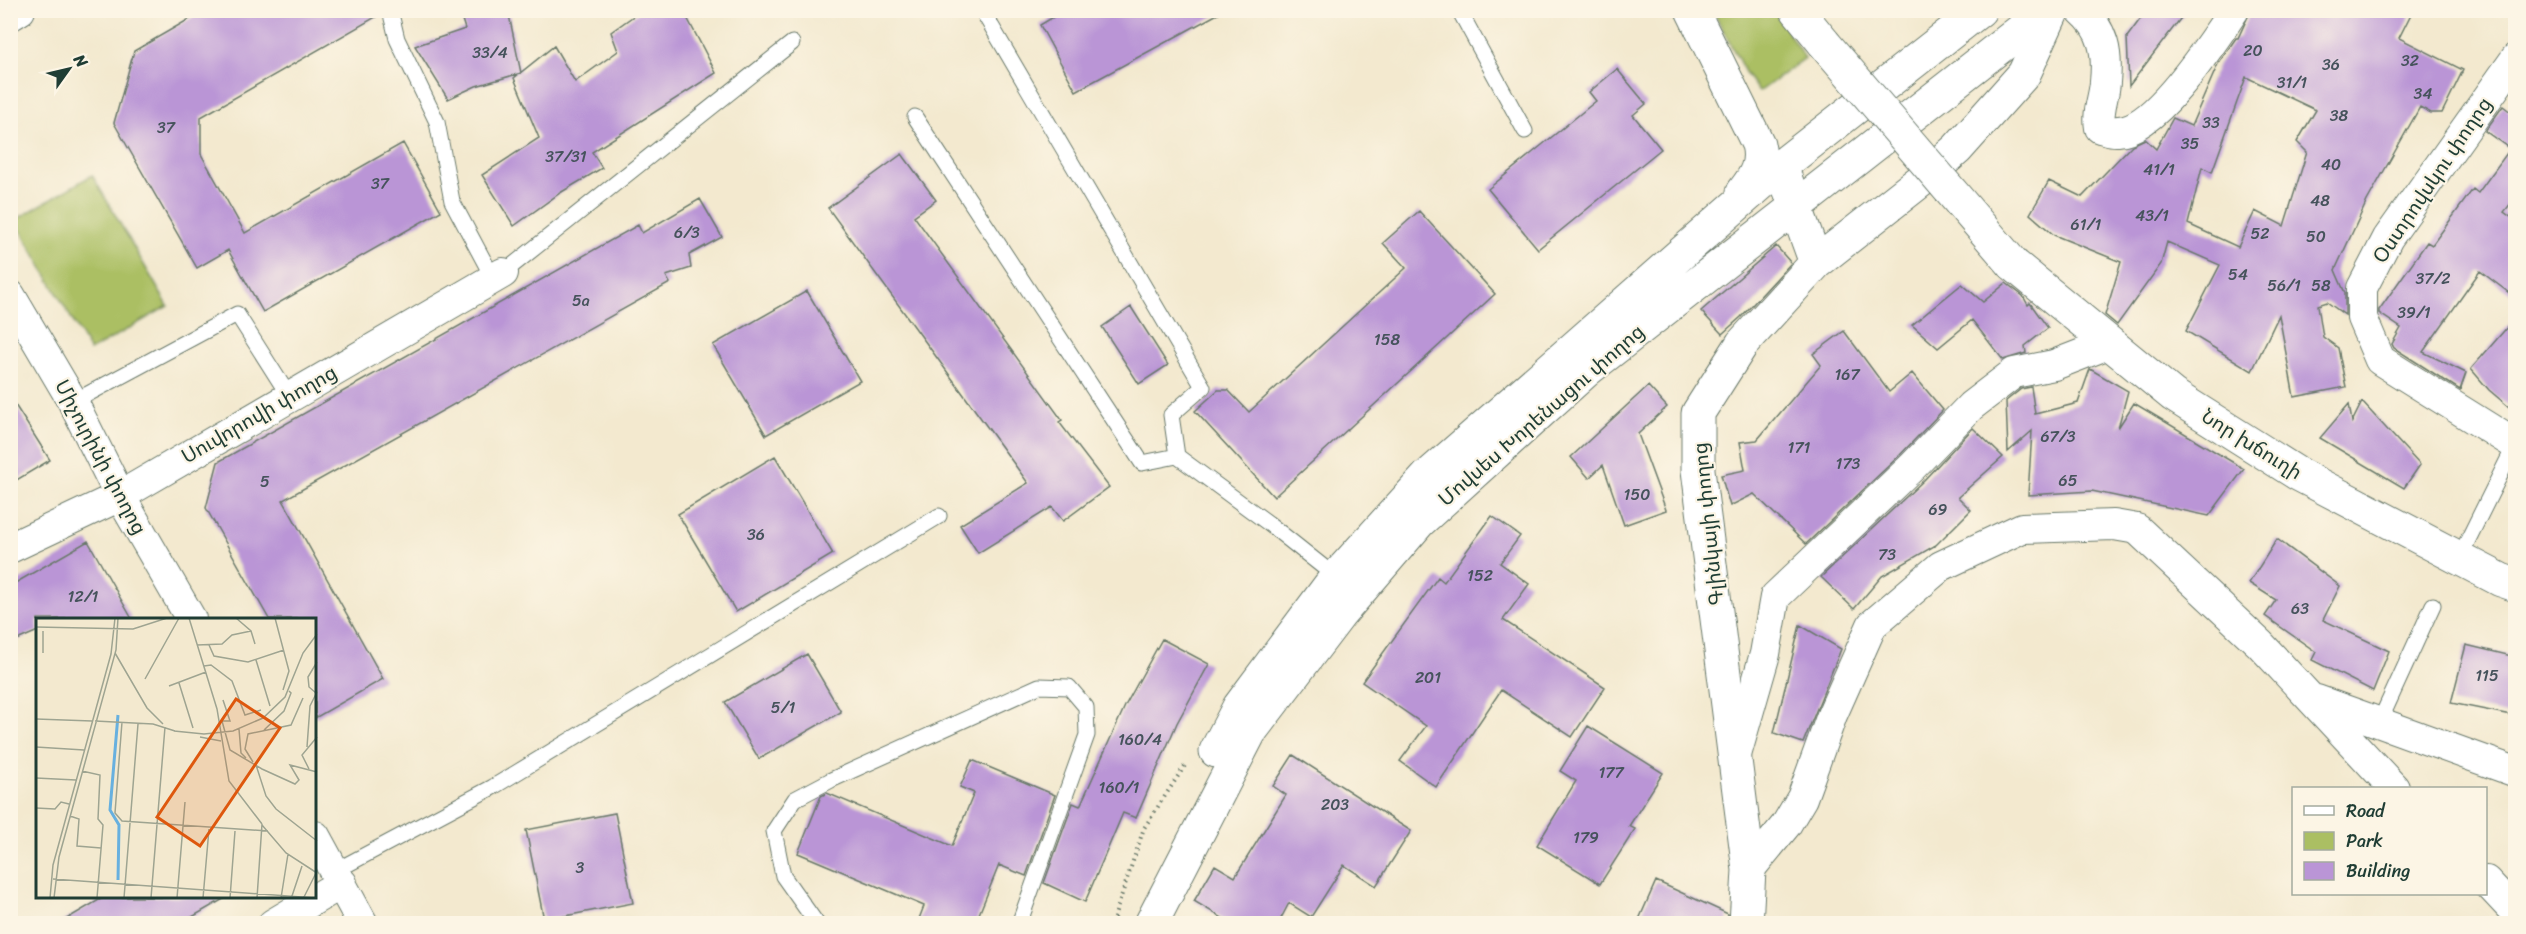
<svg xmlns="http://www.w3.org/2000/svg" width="2526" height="934" font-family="Sriracha,'Noto Sans Armenian',sans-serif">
<rect width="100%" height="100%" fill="#fcf5e5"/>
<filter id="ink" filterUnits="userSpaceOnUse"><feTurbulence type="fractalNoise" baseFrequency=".0167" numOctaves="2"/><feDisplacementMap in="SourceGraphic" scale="12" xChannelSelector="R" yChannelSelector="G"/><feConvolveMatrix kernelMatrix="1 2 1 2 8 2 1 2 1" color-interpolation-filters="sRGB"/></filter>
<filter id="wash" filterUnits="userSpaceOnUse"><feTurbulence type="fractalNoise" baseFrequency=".008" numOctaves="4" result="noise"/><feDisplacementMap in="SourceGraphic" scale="24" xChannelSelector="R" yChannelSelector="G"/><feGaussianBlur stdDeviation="1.35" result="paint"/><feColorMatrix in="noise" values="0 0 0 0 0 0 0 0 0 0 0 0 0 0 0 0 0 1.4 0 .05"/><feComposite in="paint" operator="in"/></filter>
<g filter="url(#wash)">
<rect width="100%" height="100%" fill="#f3e9cf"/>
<path fill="#abbf63" stroke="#657e4c" stroke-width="1.5" d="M1713,11H1774L1805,58L1759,92L1746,74Z
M92,175L168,306L90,351L15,220Z"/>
<g id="blocks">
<path fill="#ba95d6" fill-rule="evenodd" d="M205,10H380L381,14L201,117V154L245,233L403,143L441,211L263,312L228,250L197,268L114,123L134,51Z
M459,10H508L521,73L476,86L448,99L415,46L465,29Z
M642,10H683L716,73L592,152L602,168L560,193L514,226L482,175L539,138L514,78L554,46L575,82L618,51L611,32Z
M1065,10H1225L1076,91L1040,25Z
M2147,10H2187L2129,86L2127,37Z
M2251,10H2413L2399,38L2463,70L2442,113H2431L2420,107L2367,201L2335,270L2345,293V315L2327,302L2318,305L2323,337L2338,348L2346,387L2294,397L2279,315L2252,371L2186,331L2220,265L2167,242L2161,264L2117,325L2105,315L2121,262L2054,235L2030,214L2049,181L2082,197L2132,145L2145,139L2156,149L2173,118L2191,126L2218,64L2236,38H2238ZM2246,77L2316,110L2297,142L2307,152L2284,226L2255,211L2238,247L2188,224L2202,167L2212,172Z
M1617,69L1646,104L1633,115L1661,149L1538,249L1488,189L1596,101L1589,92Z
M2503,106L2516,116V197L2504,212L2516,221V298L2480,271L2423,352L2466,373L2460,390L2394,348L2392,344L2401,328L2379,313V310L2427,242L2432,245L2473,189L2478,193L2510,149L2485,131Z
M902,154L936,200L914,216L1062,420L1059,422L1109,487L1063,521L1052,507L978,553L960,525L1028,483L828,208Z
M700,199L722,237L689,255L691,268L666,276L670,283L283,500L383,679L315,718V619H269L206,508L218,462L638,225L642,233Z
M1419,211L1495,294L1274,497L1195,411L1218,390H1228L1249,412L1406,268L1383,243Z
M1776,246L1791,263L1741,317L1722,334L1701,311Z
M2006,283L2023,296L2028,305L2030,303L2048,328L2025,346L2026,353L2003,360L1972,320L1938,348L1912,325L1962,284L1983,302Z
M807,291L860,381L766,435L713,345Z
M1131,307L1168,365L1139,384L1102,327Z
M2516,317V413L2489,390L2471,369Z
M1844,331L1889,392L1912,373L1943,410L1900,455L1806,544L1754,494L1730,506L1721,475L1745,470L1740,442L1757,440L1821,365L1813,354Z
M2090,369L2128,391L2118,428L2134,403L2244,469L2209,516L2092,491L2028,495L2032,431L2008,452L2006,401L2021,389L2031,387L2035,414L2078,403Z
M1648,386L1667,407L1638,434L1666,510L1624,525L1603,465L1589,478L1571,457Z
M10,397L50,460L10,484Z
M2362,402L2420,465L2404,488L2320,438L2349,404L2352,422Z
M1973,428L2003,457L1958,497L1971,510L1936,545L1882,576L1854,609L1821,577L1924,480Z
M775,456L833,554L736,612L678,514Z
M1492,516L1520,536L1500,563L1529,584L1503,620L1605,687L1572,737L1501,690L1436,787L1400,761L1426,726L1362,682L1438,577L1444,582Z
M2277,539L2340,586L2323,620L2389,651L2373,691L2312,660L2316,652L2265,616L2276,600L2249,583Z
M88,541L132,619H38V631L10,643V586Z
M1800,625L1841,649L1803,743L1774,733Z
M1162,639L1209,664L1177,723L1136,818L1123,813L1085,902L1044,883L1073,803L1080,806L1125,706Z
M2466,645L2516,657V716L2451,703Z
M807,654L841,712L759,759L725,702Z
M1588,726L1663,773L1629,826L1635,829L1600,884L1537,845L1576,781L1560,771Z
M1293,755L1411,831L1376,886L1344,865L1311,917L1289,903L1278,924H1232L1194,901L1215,865L1235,877L1286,795L1273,786Z
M972,760L1055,795L1026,876L999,865L975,924H917L924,906L798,853L821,796L827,793L952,846L974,793L960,787Z
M615,813L633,903L544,920L526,830Z
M1656,881L1728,914L1727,924H1637Z
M104,897H227L180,924H58Z"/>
</g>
</g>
<g filter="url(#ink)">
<use href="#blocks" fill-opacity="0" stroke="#69796a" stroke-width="1.5"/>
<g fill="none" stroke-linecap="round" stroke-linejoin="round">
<defs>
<path id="service" d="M390,10L397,39L437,122L452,201L493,278
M982,10L1203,387L1171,415L1177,456
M1459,10L1525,131
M915,117L1142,463L1177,456L1268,523L1336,577
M503,273L792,43
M73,402L237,314L289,396
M2459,558L2515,445
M2379,723L2433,605
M335,871L493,787L939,516
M817,924L783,876L774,831L795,799L831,780L1039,686L1069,687L1086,707L1087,735L1019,924"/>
<path id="minor" d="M2081,10C2104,30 2108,53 2105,82C2104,98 2097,111 2100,128C2105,129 2113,132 2118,131C2156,130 2213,41 2234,10
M10,16L20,10
M2516,58L2388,238L2362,288V318L2380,360L2516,445
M10,295L73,402L120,496L191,619
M10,548L120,496L503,273
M2317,700L2516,772
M1736,755L1765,654L1775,597L1912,467L1971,406L2014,373L2054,365L2108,344
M315,836L363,924
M1749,870L1786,825L1802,798L1832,715L1872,625L1941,566L2022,528L2114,525L2137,529L2260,644L2394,788
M2486,881L2516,913
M273,924L342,883"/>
<path id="tertiary" d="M1781,166L1816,263
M1746,924L1749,870L1698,470V413L1742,344L1816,263L1919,182L1957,149L2024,74L2053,10"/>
<path id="secondary" d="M1692,10L1758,144C1763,164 1755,177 1743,192
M1797,10L1824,43
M2013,264L2173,395L2298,474L2501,580L2516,585
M1216,751L1239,707L1336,577L1427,477L1781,166L1980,10
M1151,924L1250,732L1340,614L1419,522L1587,370L2047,10"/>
</defs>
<use href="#service" stroke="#69796a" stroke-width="17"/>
<use href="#minor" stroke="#69796a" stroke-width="32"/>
<use href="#tertiary" stroke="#69796a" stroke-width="35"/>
<use href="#secondary" stroke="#69796a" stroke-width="35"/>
<path stroke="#69796a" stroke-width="4" stroke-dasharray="1.5 4.5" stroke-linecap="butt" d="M1112,924L1144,828L1186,764"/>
<use href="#service" stroke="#fff" stroke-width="15"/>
<use href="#minor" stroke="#fff" stroke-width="30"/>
<use href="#tertiary" stroke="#fff" stroke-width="33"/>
<use href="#secondary" stroke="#fff" stroke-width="33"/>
<defs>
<path id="secondary-bridge" d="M1824,43L2013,264"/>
</defs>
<use href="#secondary-bridge" stroke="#69796a" stroke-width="35" stroke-linecap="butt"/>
<use href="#secondary-bridge" stroke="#fff" stroke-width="33"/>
</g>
</g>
<g text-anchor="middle" stroke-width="4.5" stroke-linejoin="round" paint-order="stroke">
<g font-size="16" fill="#46535c">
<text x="2253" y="56">20</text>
<text x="490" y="58">33/4</text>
<text x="2410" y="66">32</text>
<text x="2331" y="70">36</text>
<text x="2292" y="88">31/1</text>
<text x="2423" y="99">34</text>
<text x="2339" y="121">38</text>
<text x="2211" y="128">33</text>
<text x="166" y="133">37</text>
<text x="2190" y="149">35</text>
<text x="566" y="162">37/31</text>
<text x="2331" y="170">40</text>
<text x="2159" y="175">41/1</text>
<text x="380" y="189">37</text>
<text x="2320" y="206">48</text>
<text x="2152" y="221">43/1</text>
<text x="2086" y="230">61/1</text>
<text x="687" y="238">6/3</text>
<text x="2260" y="239">52</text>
<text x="2316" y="242">50</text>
<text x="2238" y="280">54</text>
<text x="2433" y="284">37/2</text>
<text x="2284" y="291">56/1</text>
<text x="2321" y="291">58</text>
<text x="581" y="306">5a</text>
<text x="2414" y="318">39/1</text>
<text x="1387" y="345">158</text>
<text x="1847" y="380">167</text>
<text x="2058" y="442">67/3</text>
<text x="1799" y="453">171</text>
<text x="1848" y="469">173</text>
<text x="2068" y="486">65</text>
<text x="265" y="487">5</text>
<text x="1637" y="500">150</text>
<text x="1938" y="515">69</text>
<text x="756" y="540">36</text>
<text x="1887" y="560">73</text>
<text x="1480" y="581">152</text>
<text x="83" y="602">12/1</text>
<text x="2300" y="614">63</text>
<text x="2487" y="681">115</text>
<text x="1428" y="683">201</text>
<text x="783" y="713">5/1</text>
<text x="1140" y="745">160/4</text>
<text x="1611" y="778">177</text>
<text x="1119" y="793">160/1</text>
<text x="1335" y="810">203</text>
<text x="1586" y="843">179</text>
<text x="580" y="873">3</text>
</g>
<g font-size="20" fill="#1f3d34" stroke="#fcf5e5">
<text transform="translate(2432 180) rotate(-56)" y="7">Օստրովսկու փողոց</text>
<text transform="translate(259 414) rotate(-30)" y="7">Սուվորովի փողոց</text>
<text transform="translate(1541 415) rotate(-41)" y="7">Մովսես Խորենացու փողոց</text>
<text transform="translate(2252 444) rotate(32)" y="7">Նոր խճուղի</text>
<text transform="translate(101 457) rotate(62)" y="7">Միչուրինի փողոց</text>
<text transform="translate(1708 524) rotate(-96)" y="7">Գլինկայի փողոց</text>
</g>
</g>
<g transform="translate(36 618)">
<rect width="280" height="280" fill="#f3e9cf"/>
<path fill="none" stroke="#67b0df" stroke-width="3" d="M82,262L83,207L74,192L82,97"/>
<path fill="none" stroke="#9ea491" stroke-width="1.5" d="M153,0L181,91L193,163L226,206M200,0L215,13L219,26M239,0L253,53L247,72M0,9L97,11L131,0M161,27L186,26L196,17L215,13M173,27L178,38L212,44L248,32M7,35V13M79,35L111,90L127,106M220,42L234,88M168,48L175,47L196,63L209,97L225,92M109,61L143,0M143,65L157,110M133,68L170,54M280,75L273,69L272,59L281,44M0,101L56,103M59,103L117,106L139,113M186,103L194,132L226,151L259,166L263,162L254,147L281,154M186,103H194L187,82M86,104L79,195L86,203L232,213M203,111L205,135L210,140M228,112L248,93L255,75L253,73M138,113L168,116L197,113L227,100L249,79L267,35L281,16M164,119L185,123M0,129L48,132M271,129L274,88L281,74M217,144L209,131L212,116L255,107L267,80M220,147L230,178L240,191L281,223M273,151L266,137L281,119M46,153L64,157L62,201L67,207L61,280M0,160L40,162M0,190L19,191L25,184L33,186M34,198L43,201L41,228L65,230M226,207L250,235L281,255M17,261L279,280M256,278L266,248M268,279L280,255M14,280L17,247L75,36L79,0M18,280L23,239L80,32L82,0M88,280L102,106M115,280L129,109M141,280L149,184M167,280L173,211M194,280L199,213M221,280L226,206M245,280L252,236"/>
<path fill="#de580e" fill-opacity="0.15" stroke="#de580e" stroke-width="3" d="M200,81L244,110L164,228L121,199Z"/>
<rect width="280" height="280" fill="none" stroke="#1f3d34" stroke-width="3"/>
</g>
<rect width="2526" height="934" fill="none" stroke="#fcf5e5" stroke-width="36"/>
<rect x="2292" y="787" width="195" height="108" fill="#fcf5e5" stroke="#a4ab9e" stroke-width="1.5"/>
<rect x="2304" y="806" width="30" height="9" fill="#ffffff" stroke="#a4ab9e" stroke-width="1.5"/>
<text x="2346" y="817" font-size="18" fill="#1f3d34">Road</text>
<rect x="2304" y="832" width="30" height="18" fill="#abbf63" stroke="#a4ab9e" stroke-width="1.5"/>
<text x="2346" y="847" font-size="18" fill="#1f3d34">Park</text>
<rect x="2304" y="862" width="30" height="18" fill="#ba95d6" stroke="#a4ab9e" stroke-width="1.5"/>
<text x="2346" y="877" font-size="18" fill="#1f3d34">Building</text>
<g transform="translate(69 69) rotate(56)" stroke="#fcf5e5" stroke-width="4.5" paint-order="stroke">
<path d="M0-4.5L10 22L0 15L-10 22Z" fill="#1f3d34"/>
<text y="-9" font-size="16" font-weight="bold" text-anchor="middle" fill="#1f3d34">N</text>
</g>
</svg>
